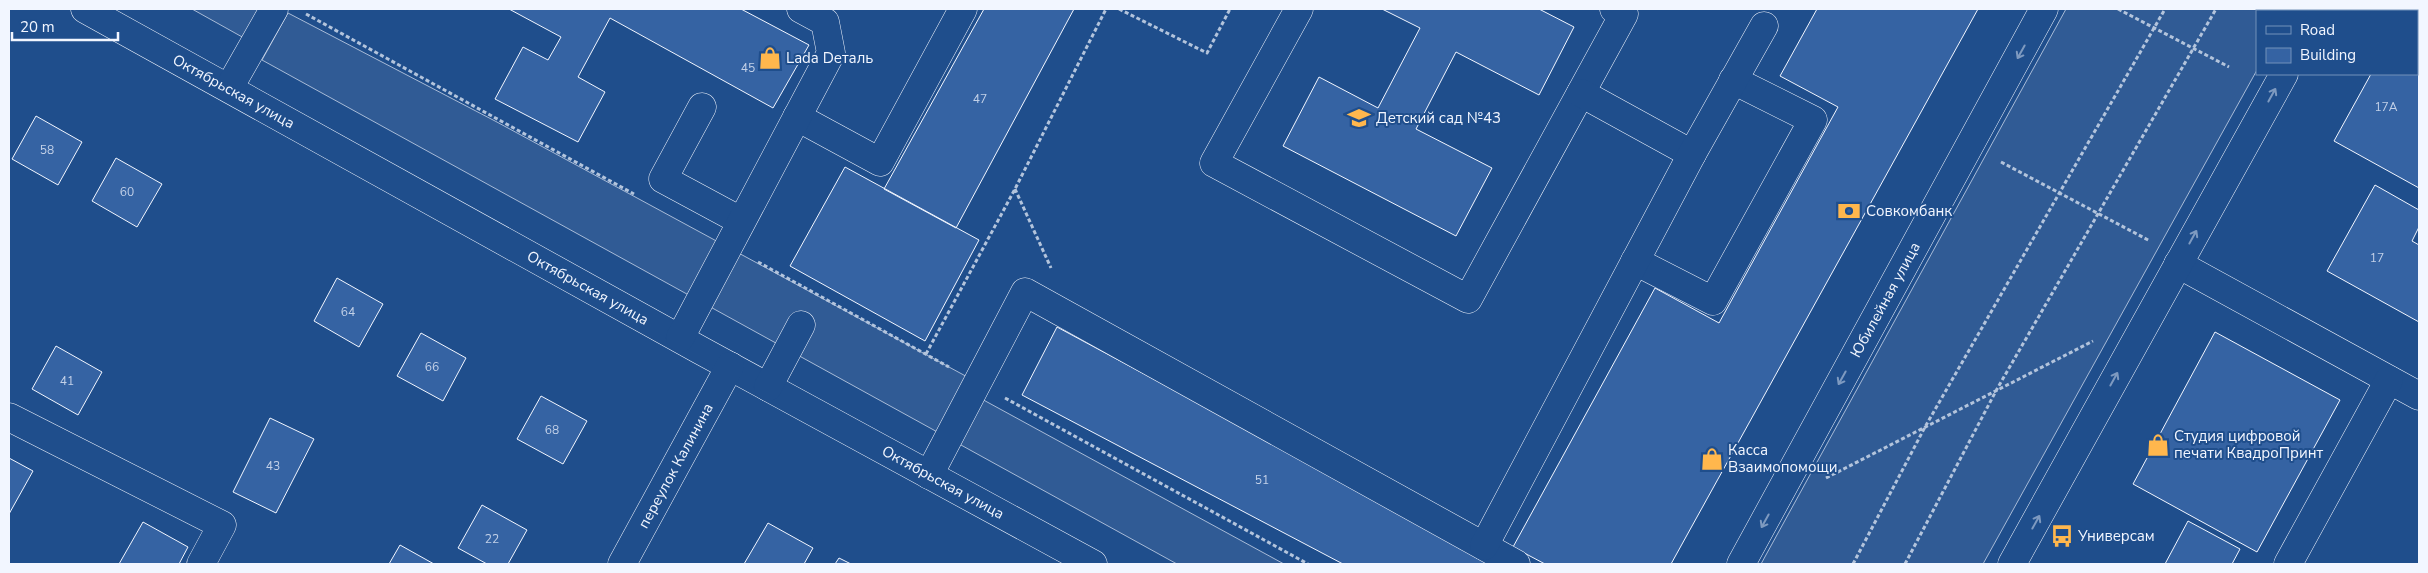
<svg xmlns="http://www.w3.org/2000/svg" width="2428" height="573" font-family="'Nunito Sans',sans-serif">
<rect width="100%" height="100%" fill="#1f4e8c"/>
<path fill="#305b95" stroke="#a8bbd7" d="M192,9H262L244,38Z
M2066,9H2290L2289,11H2257V70L1983,564H1761Z
M288,13L495,121L984,386L978,397L1284,564H1177L262,60Z"/>
<path fill="#3563a3" stroke="#f2f6ff" d="M509,9H741L809,45L773,108L610,18L578,77L605,92L578,142L495,99L523,47L548,60L561,37Z
M984,9H1074L956,228L884,189Z
M1382,9H1539L1574,27L1539,95L1456,52L1416,129L1492,168L1456,236L1283,146L1319,77L1378,108L1420,28Z
M1817,9H1978L1671,564H1545L1513,547L1655,288L1719,323L1838,107L1780,76Z
M2407,9H2419V188L2334,141L2371,74H2417V11H2406Z
M36,116L82,142L58,185L12,159Z
M116,158L162,184L137,227L92,201Z
M845,167L979,240L925,341L790,266Z
M2375,185L2419,210V227L2412,241L2419,245V322L2327,271Z
M337,278L383,304L359,347L314,321Z
M1057,327L1498,564H1343L1022,395Z
M2215,332L2340,400L2257,552L2133,484Z
M421,333L466,358L443,401L397,376Z
M56,346L102,372L78,415L32,389Z
M541,396L587,421L563,464L517,439Z
M270,418L314,439L276,513L233,492Z
M9,458L33,471L9,514Z
M482,505L527,530L508,564H487L458,548Z
M2188,521L2240,549L2232,564H2165Z
M143,522L188,547L179,564H119Z
M768,523L813,548L804,564H744Z
M400,545L434,564H389Z
M839,558L851,564H835Z"/>
<g fill="none" stroke-linecap="round" stroke-linejoin="round">
<defs>
<g id="minor">
<path id="s1" d="M85,9L700,350L1093,564"/>
<path d="M1299,9L1214,163L1468,299L1624,14L1614,9"/>
<path d="M2319,11L2320,9"/>
<path d="M229,88L274,9"/>
<path d="M1581,93L1692,154"/>
<path d="M702,107L663,179L741,221"/>
<path d="M797,117L880,162L963,9"/>
<path d="M1635,261L1713,301L1813,120L1733,80"/>
<path d="M2178,264L2419,396"/>
<path d="M680,338L831,53L825,22L801,9"/>
<path d="M768,387L801,325"/>
<path d="M9,417L222,525L201,564"/>
<path d="M929,475L1025,292L1516,564"/>
<path d="M1484,546L1692,154L1764,26"/>
<path id="s2" d="M622,564L730,366"/>
<path id="s3" d="M1741,564L2044,9"/>
<path d="M2012,564L2284,74"/>
<path d="M2288,564L2389,380"/>
</g>
</defs>
<use href="#minor" stroke="#f2f6ff" stroke-width="29"/>
<path stroke="#b3c4dc" stroke-width="3" stroke-dasharray="4 2.5" stroke-linecap="butt" d="M1119,9L1207,53L1230,9
M2118,9L2229,67
M306,14L634,194
M2001,162L2150,241
M1015,189L1051,268
M758,262L949,367
M926,354L1015,189L1106,9
M1005,398L1308,564
M1826,478L2093,341
M1853,564L1925,427L2165,9
M1905,564L1997,389L2216,9"/>
<use href="#minor" stroke="#1f4e8c" stroke-width="28"/>
</g>
<defs><path id="oneway-shaft" d="M-6 0H5M1.5-3L5.5 0L1.5 3" fill="none" stroke-width="1.6" stroke-linecap="round" stroke-linejoin="round" transform="scale(1.25)"/></defs>
<g stroke="#7e9ac0">
<use href="#oneway-shaft" transform="translate(2021 52) rotate(119)"/>
<use href="#oneway-shaft" transform="translate(2272 95) rotate(-61)"/>
<use href="#oneway-shaft" transform="translate(2193 237) rotate(-61)"/>
<use href="#oneway-shaft" transform="translate(1842 378) rotate(119)"/>
<use href="#oneway-shaft" transform="translate(2114 379) rotate(-61)"/>
<use href="#oneway-shaft" transform="translate(1765 521) rotate(119)"/>
<use href="#oneway-shaft" transform="translate(2036 522) rotate(-61)"/>
</g>
<defs>
<symbol id="shop-bare" viewBox="-9 -9 18 18"><path d="M-5-2.5h2.3a2.7 3.5 0 0 1 5.4 0H5L5.5 6h-11ZM-1.5-2.5h3a1.5 2.3 0 0 0-3 0Z" fill="#ffb74d" stroke="#1f4e8c" stroke-width="2.5" paint-order="stroke"/></symbol>
<symbol id="school-bare" viewBox="-9 -9 18 18"><path d="M0-5L7-2L0 1L-7-2ZM-4 1L0 2.5L4 1V4Q0 6-4 4Z" fill="#ffb74d" stroke="#1f4e8c" stroke-width="2.5" paint-order="stroke"/></symbol>
<symbol id="bank-bare" viewBox="-9 -9 18 18"><path d="M-6-4H6V4H-6ZM0-2.3a2.3 2.3 0 1 0 0 4.6a2.3 2.3 0 1 0 0-4.6Z" fill="#ffb74d" stroke="#1f4e8c" stroke-width="2.5" paint-order="stroke"/></symbol>
<symbol id="bus-bare" viewBox="-9 -9 18 18"><path d="M-5-6H5V4H4V6H2V4H-2V6H-4V4H-5ZM-3.5-4V0h7V-4ZM-3.5 1.2v1.5H-2V1.2ZM2 1.2v1.5H3.5V1.2Z" fill="#ffb74d" stroke="#1f4e8c" stroke-width="2.5" paint-order="stroke"/></symbol>
</defs>
<g fill-rule="evenodd">
<use href="#shop-bare" x="754" y="42" width="32" height="32"/>
<use href="#school-bare" x="1343" y="102" width="32" height="32"/>
<use href="#bank-bare" x="1833" y="195" width="32" height="32"/>
<use href="#shop-bare" x="2142" y="429" width="32" height="32"/>
<use href="#shop-bare" x="1696" y="443" width="32" height="32"/>
<use href="#bus-bare" x="2046" y="520" width="32" height="32"/>
</g>
<g text-anchor="middle" stroke-width="4" stroke-linejoin="round" paint-order="stroke">
<g font-size="12" fill="#c3d1e8">
<text x="748" y="72">45</text>
<text x="980" y="103">47</text>
<text x="2386" y="111">17А</text>
<text x="47" y="154">58</text>
<text x="127" y="196">60</text>
<text x="2377" y="262">17</text>
<text x="348" y="316">64</text>
<text x="432" y="371">66</text>
<text x="67" y="385">41</text>
<text x="552" y="434">68</text>
<text x="273" y="470">43</text>
<text x="1262" y="484">51</text>
<text x="492" y="543">22</text>
</g>
<g font-size="15" fill="#f2f6ff" stroke="#1f4e8c" text-anchor="start">
<text x="786" y="63">Lada Dеталь</text>
<text x="1376" y="123">Детский сад №43</text>
<text x="1866" y="216">Совкомбанк</text>
<text x="2174" y="441">Студия цифровой<tspan x="2174" dy="17">печати КвадроПринт</tspan></text>
<text x="1728" y="455">Касса<tspan x="1728" dy="17">Взаимопомощи</tspan></text>
<text x="2078" y="541">Универсам</text>
</g>
<g font-size="15" fill="#f2f6ff" stroke="#1f4e8c">
<text dy="5" stroke="none"><textPath href="#s1" startOffset="170">Октябрьская улица</textPath></text>
<text dy="5" stroke="none"><textPath href="#s1" startOffset="575">Октябрьская улица</textPath></text>
<text dy="5" stroke="none"><textPath href="#s3" startOffset="301">Юбилейная улица</textPath></text>
<text dy="5" stroke="none"><textPath href="#s2" startOffset="112">переулок Калинина</textPath></text>
<text dy="5" stroke="none"><textPath href="#s1" startOffset="980">Октябрьская улица</textPath></text>
</g>
</g>
<rect width="2428" height="573" fill="none" stroke="#f2f6ff" stroke-width="20"/>
<rect x="2256" y="10" width="162" height="65" fill="#1f4e8c" stroke="#7391ba"/>
<rect x="2266" y="26" width="25" height="8" fill="#1f4e8c" stroke="#7391ba"/>
<text x="2300" y="35" font-size="15" fill="#f2f6ff">Road</text>
<rect x="2266" y="48" width="25" height="15" fill="#3563a3" stroke="#7391ba"/>
<text x="2300" y="60" font-size="15" fill="#f2f6ff">Building</text>
<path d="M12 32v8h106v-8" fill="none" stroke="#f2f6ff" stroke-width="2.5"/>
<text x="20" y="32" font-size="15" fill="#f2f6ff" stroke="#1f4e8c" stroke-width="4" paint-order="stroke">20 m</text>
</svg>
